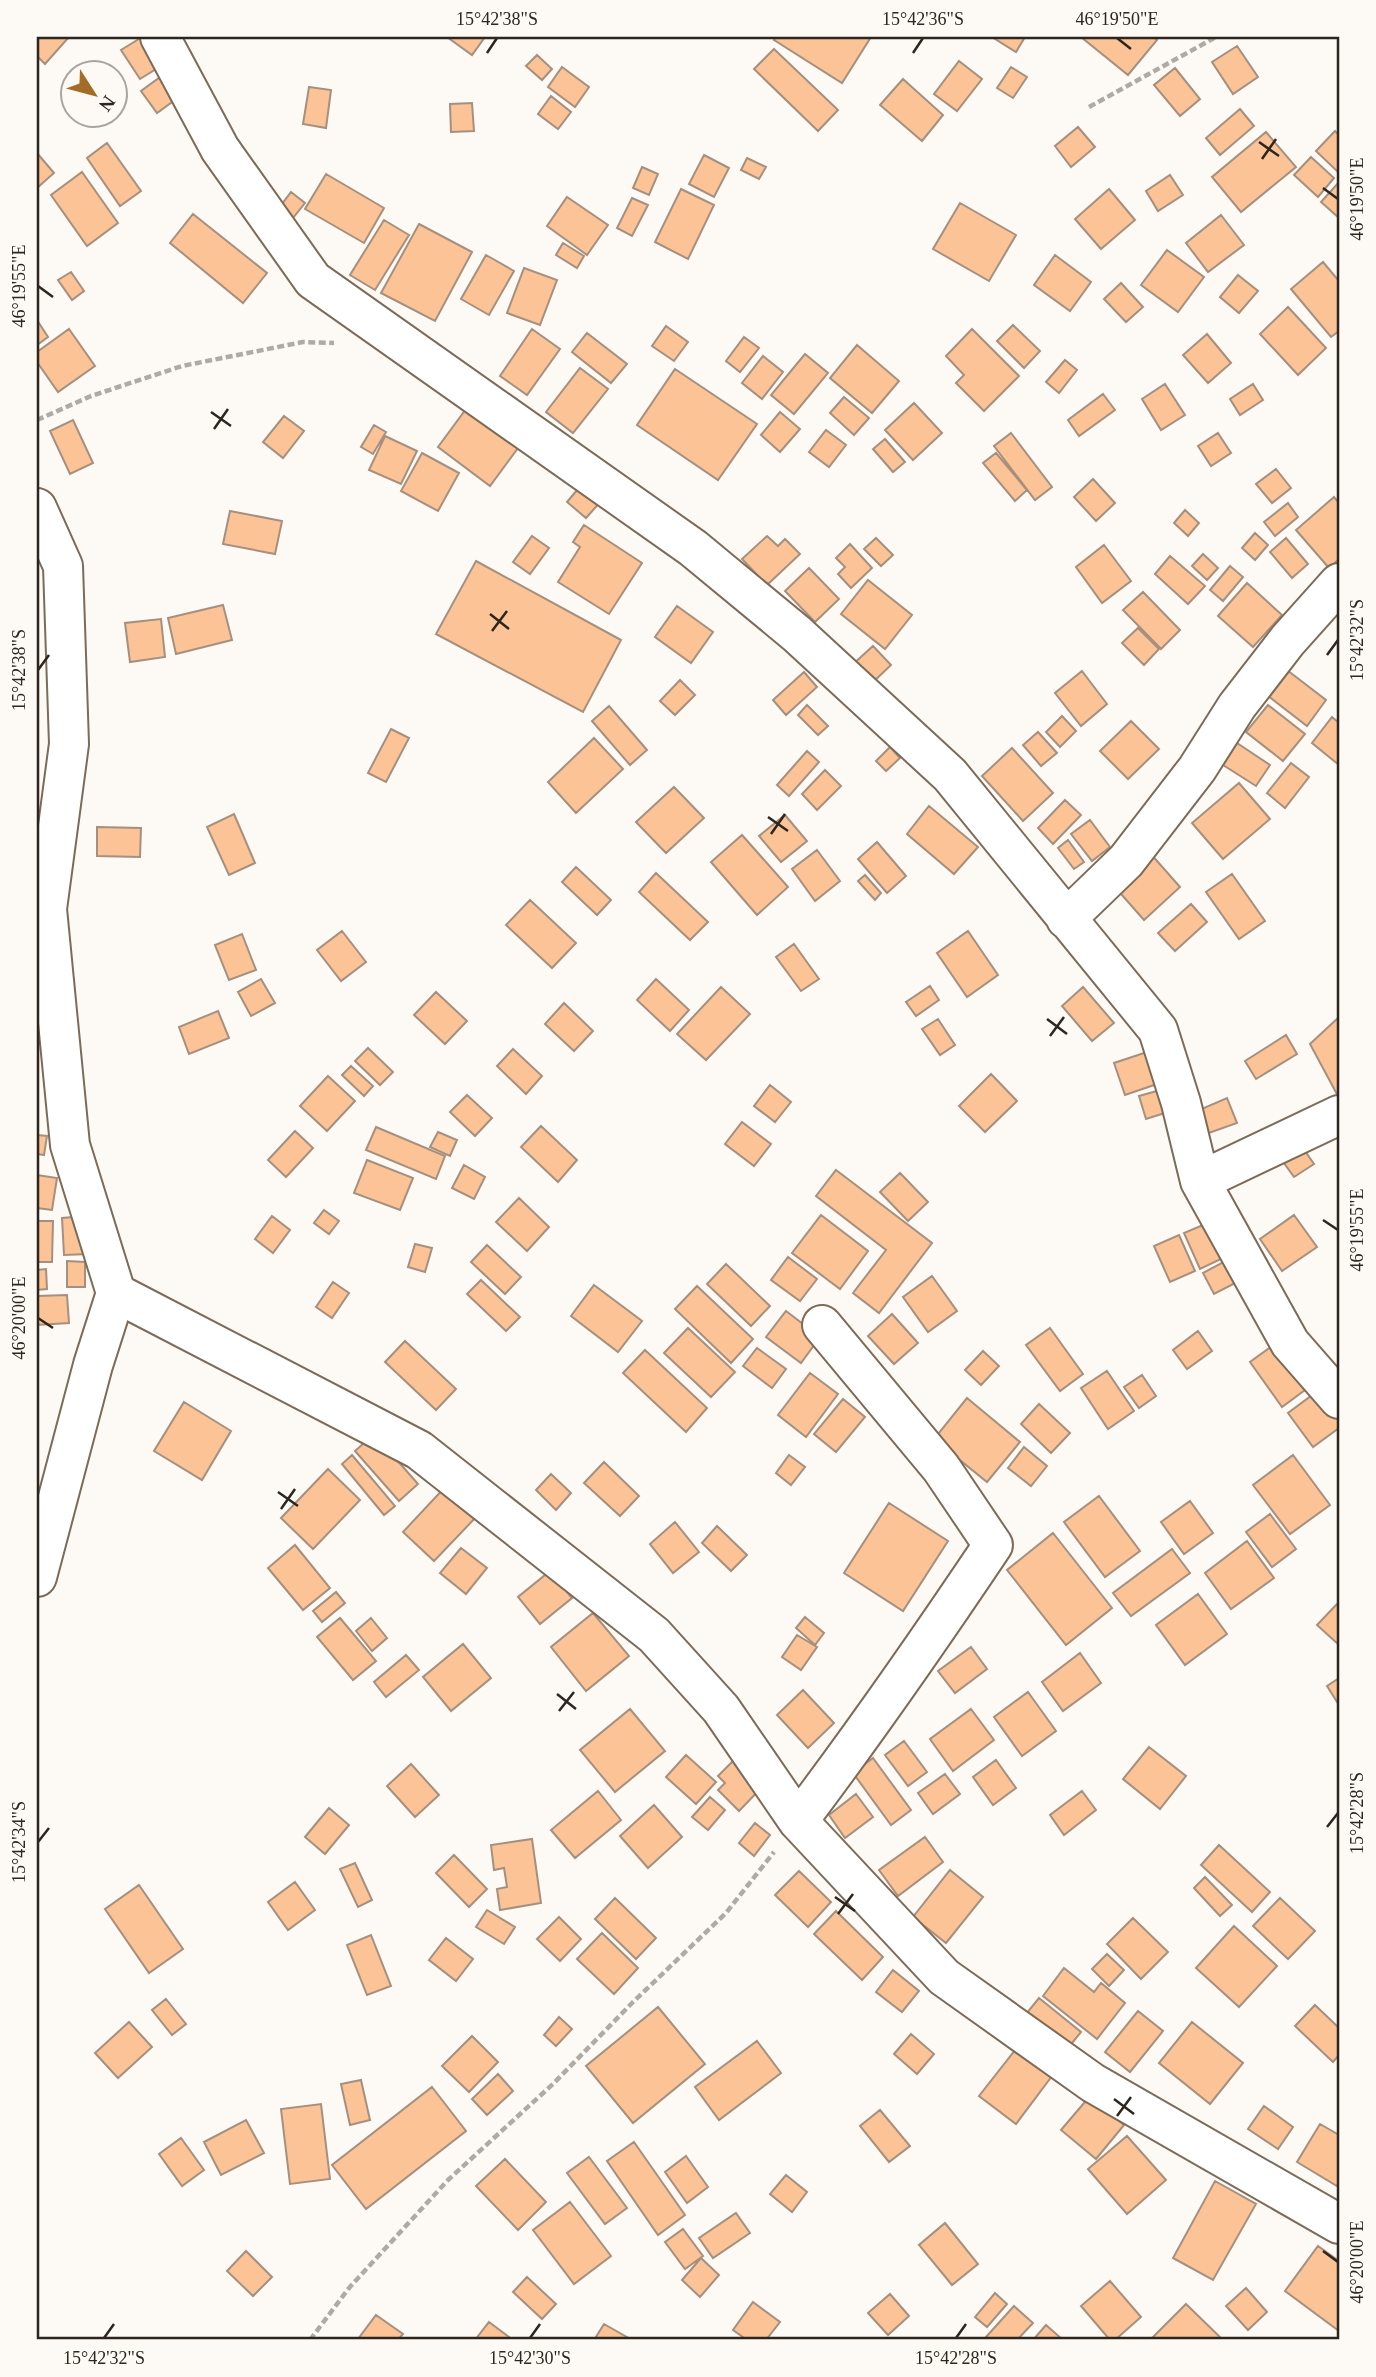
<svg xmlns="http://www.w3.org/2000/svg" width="1376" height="2377" font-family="Georgia,serif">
<rect width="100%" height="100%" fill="#fdf9f4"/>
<path fill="#fcc396" stroke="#a5907f" stroke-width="2" d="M37,37H69L45,64L37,56Z
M142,37L161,66L140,79L121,50Z
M447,37H485L472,55Z
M776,37H871L842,83L774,40Z
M992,37H1025L1016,52Z
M1081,37H1153L1157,40L1128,75Z
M1237,46L1258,77L1233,94L1212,62Z
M774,49L838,110L818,131L754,69Z
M537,55L552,69L542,80L526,66Z
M959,61L982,79L957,111L934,94Z
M562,67L589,87L575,107L548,87Z
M1011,67L1027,77L1013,98L997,88Z
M1175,68L1200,99L1180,116L1154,85Z
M163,75L179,97L157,113L141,91Z
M903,79L943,115L922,141L880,105Z
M309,87L331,90L326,128L303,124Z
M551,96L571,112L558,129L538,114Z
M472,103L474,131L451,132L450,104Z
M1240,109L1254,126L1220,155L1206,138Z
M1078,127L1095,147L1071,167L1055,146Z
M1335,131L1339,135V173L1316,151Z
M1266,132L1296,167L1241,212L1212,177Z
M107,143L141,191L120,206L87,158Z
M37,153L54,173L37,188Z
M704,155L729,168L714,197L689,184Z
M1311,157L1334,178L1318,197L1294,175Z
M747,158L766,167L759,179L741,170Z
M642,167L658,174L649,195L633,188Z
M82,172L118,223L87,246L51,195Z
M326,174L384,208L364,243L305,209Z
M1170,175L1183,195L1158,211L1146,191Z
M1339,182V218L1321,202Z
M681,189L714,205L688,259L655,242Z
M1109,189L1135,220L1101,249L1075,219Z
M291,192L305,203L289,223L276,212Z
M567,197L608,225L587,255L547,226Z
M632,198L648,205L632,236L617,228Z
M960,203L1016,235L989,281L933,249Z
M193,214L267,273L243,303L170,243Z
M1221,215L1244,245L1208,272L1186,243Z
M384,220L409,235L375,290L350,275Z
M419,224L472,252L435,321L381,293Z
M563,243L584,256L577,268L556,255Z
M1167,250L1204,277L1178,312L1141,285Z
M486,255L514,271L489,315L461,299Z
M1055,255L1091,282L1070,311L1034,285Z
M1323,262L1339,281V331L1331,337L1291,289Z
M524,268L557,280L540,325L507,313Z
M71,272L84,291L72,300L58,280Z
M1238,275L1258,291L1239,313L1220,297Z
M1121,283L1143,307L1126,322L1104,299Z
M1288,307L1326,348L1298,375L1260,334Z
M37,320L48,337L37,345Z
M1013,325L1040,351L1024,368L997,341Z
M666,326L688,342L674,361L652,346Z
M69,329L95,366L58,392L37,362V352Z
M532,329L560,349L527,395L500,376Z
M972,329L1019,376L984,411L956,383L964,375L946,356Z
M587,333L627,364L611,383L572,352Z
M1207,334L1231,363L1208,383L1183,355Z
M744,337L759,348L740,372L726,361Z
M857,345L899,381L872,413L830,378Z
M805,354L828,373L794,414L771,395Z
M763,356L783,372L762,399L742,383Z
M1065,360L1077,370L1059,393L1046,382Z
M580,368L608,389L573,433L546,412Z
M675,369L757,424L718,480L637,425Z
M1165,384L1185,415L1161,430L1142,399Z
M1253,384L1263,400L1240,415L1230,399Z
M1103,394L1115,410L1079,436L1068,420Z
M844,397L869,418L854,435L830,413Z
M914,403L942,433L913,460L885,430Z
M469,405L521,444L490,486L438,447Z
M780,412L800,429L780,452L761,435Z
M284,416L304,431L283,458L263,442Z
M73,420L93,463L70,474L50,431Z
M374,425L386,432L373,454L361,447Z
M826,430L846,445L829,467L809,452Z
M1011,433L1052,487L1035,500L994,446Z
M1218,433L1231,453L1211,466L1198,446Z
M385,436L417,451L401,484L369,470Z
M885,439L905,462L893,472L873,449Z
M422,453L459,473L438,511L401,491Z
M996,453L1027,490L1015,501L983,463Z
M1276,469L1291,488L1272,503L1256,484Z
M1093,479L1115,503L1096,521L1074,497Z
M583,483L602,500L586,518L567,502Z
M1334,497L1339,503V559L1329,568L1296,530Z
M1288,503L1298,517L1275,536L1264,522Z
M1185,510L1199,523L1188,536L1174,523Z
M230,511L282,521L275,554L223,544Z
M584,525L642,563L609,614L558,582L580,547L573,542Z
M1255,533L1268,545L1255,560L1242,548Z
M532,536L549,548L530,574L513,562Z
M767,536L778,546L785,539L800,554L767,585L742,559Z
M876,538L893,555L881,566L864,549Z
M1286,538L1308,564L1292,578L1270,552Z
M850,544L872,568L851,588L838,574L845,567L836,558Z
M1104,545L1131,581L1102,603L1076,567Z
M1203,554L1218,568L1207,580L1192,566Z
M1170,556L1205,586L1188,604L1155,574Z
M476,561L621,640L583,712L436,634Z
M1230,566L1243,577L1223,601L1210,590Z
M809,568L839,599L815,622L785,591Z
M868,580L912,615L885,649L841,614Z
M1247,583L1282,615L1253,647L1218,616Z
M1143,592L1180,630L1161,649L1123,610Z
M223,605L232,640L176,654L168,618Z
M677,606L713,632L691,663L655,637Z
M161,619L165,657L130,662L125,623Z
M1138,628L1159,649L1144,665L1122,643Z
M873,646L891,665L870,685L851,666Z
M1283,667L1326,700L1307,726L1263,692Z
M1082,671L1107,704L1081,726L1055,693Z
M804,672L817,687L786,715L773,700Z
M680,680L695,695L675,715L660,701Z
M807,705L828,726L818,735L798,715Z
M1268,705L1305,734L1283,761L1246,732Z
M609,706L647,750L630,765L592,721Z
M1062,716L1076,731L1060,747L1046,732Z
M1332,717L1339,723V765L1312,743Z
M1131,721L1159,749L1128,779L1100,751Z
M391,729L409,738L386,782L368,773Z
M1038,732L1057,753L1041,766L1023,745Z
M594,738L623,769L576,813L548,782Z
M1237,743L1270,765L1256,786L1223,765Z
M890,747L900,758L886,771L876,761Z
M1012,748L1053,793L1023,821L982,776Z
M807,751L819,762L789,796L777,785Z
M1291,763L1309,777L1285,808L1267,793Z
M825,770L841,786L817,810L802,794Z
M1239,783L1270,819L1223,859L1192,823Z
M674,787L704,818L666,853L636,822Z
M1065,800L1081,815L1053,844L1038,828Z
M929,806L978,847L954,874L907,834Z
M234,814L255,863L229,875L207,827Z
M785,815L807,841L781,862L759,836Z
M1090,820L1110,847L1092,861L1071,834Z
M97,827L141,828L140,857L97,856Z
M742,835L788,887L757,915L711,862Z
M1068,840L1084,862L1074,869L1058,848Z
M877,842L906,876L887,893L858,859Z
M817,850L840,881L815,901L792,869Z
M1150,853L1180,887L1144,920L1114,886Z
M576,867L611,900L597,915L562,882Z
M656,873L708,922L690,940L639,892Z
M1232,874L1265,921L1239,939L1206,892Z
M865,875L881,893L875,900L858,881Z
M530,900L576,943L552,968L506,925Z
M1191,904L1207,922L1175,951L1158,933Z
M342,931L366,962L341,981L317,950Z
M968,931L998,975L967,997L937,953Z
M242,934L256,970L229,980L215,945Z
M794,944L819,979L801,991L776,957Z
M261,979L275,1003L251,1016L238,992Z
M656,979L689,1010L670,1031L637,1000Z
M930,986L939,1000L916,1016L906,1002Z
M721,987L750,1014L706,1060L677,1034Z
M1083,987L1114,1023L1092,1041L1062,1006Z
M436,992L467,1021L445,1044L414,1015Z
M564,1003L593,1031L574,1051L545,1024Z
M218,1011L229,1038L189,1054L179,1027Z
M1339,1017V1098L1310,1044Z
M938,1019L955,1045L940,1055L922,1029Z
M1286,1035L1297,1054L1256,1079L1245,1061Z
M368,1048L393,1072L380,1085L355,1061Z
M513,1049L542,1076L526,1094L497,1066Z
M1150,1051L1160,1083L1125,1095L1114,1063Z
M351,1066L373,1086L364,1096L342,1075Z
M991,1074L1017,1101L985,1132L959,1106Z
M328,1076L355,1101L327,1131L300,1106Z
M770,1085L791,1102L775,1122L754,1106Z
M1164,1089L1171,1111L1146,1119L1139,1096Z
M467,1095L492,1118L475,1136L450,1112Z
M1227,1098L1237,1123L1206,1134L1197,1111Z
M742,1122L771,1144L754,1166L725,1144Z
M541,1126L577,1160L558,1182L521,1147Z
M376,1127L445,1156L436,1179L366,1150Z
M295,1131L313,1148L286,1177L268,1160Z
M438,1132L457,1140L450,1156L430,1147Z
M37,1135L47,1136L44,1155L37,1154Z
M1296,1138L1314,1164L1294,1177L1276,1152Z
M367,1160L413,1178L400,1210L354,1193Z
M464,1165L485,1177L474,1199L452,1188Z
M836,1170L932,1243L879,1313L853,1293L886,1250L816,1196Z
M900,1173L928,1202L908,1221L880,1192Z
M37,1175L57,1178L52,1210L37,1208Z
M519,1198L549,1227L527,1251L496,1222Z
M324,1210L339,1221L329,1234L314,1223Z
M821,1215L868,1251L840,1289L792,1253Z
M1294,1215L1317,1247L1282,1271L1260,1239Z
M86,1216L88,1254L64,1255L62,1218Z
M272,1216L290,1230L273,1253L255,1239Z
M37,1221H53L52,1262H37Z
M1210,1222L1225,1257L1200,1269L1184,1233Z
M1179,1235L1195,1271L1170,1282L1154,1246Z
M415,1244L432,1248L425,1272L408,1267Z
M487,1245L521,1277L505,1294L471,1262Z
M788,1257L817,1279L800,1301L771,1280Z
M1229,1259L1241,1280L1214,1294L1203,1273Z
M67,1261L85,1262V1287H67Z
M726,1264L770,1306L751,1326L707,1284Z
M46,1269L47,1289L37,1290V1270Z
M932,1276L957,1311L928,1332L903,1297Z
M481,1280L520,1317L506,1331L467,1294Z
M333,1282L349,1293L332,1318L316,1307Z
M594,1285L642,1321L618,1352L571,1316Z
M697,1286L753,1339L731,1363L675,1309Z
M67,1295L69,1323L37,1325V1296Z
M786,1311L820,1337L801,1363L766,1337Z
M892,1314L918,1343L894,1364L868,1336Z
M688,1328L735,1372L711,1397L664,1353Z
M1050,1328L1083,1374L1060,1391L1026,1345Z
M1198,1331L1212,1351L1187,1369L1173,1350Z
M405,1341L456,1389L436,1410L385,1362Z
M1276,1343L1309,1387L1282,1407L1250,1362Z
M757,1348L786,1369L772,1388L743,1366Z
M645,1350L707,1408L686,1432L623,1373Z
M983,1351L999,1366L981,1385L965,1370Z
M1107,1371L1134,1411L1108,1429L1081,1388Z
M810,1373L838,1394L806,1437L778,1415Z
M1142,1375L1156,1396L1139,1408L1124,1387Z
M1319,1390L1339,1418V1428L1313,1447L1288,1413Z
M967,1398L1020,1442L987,1482L934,1439Z
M843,1399L865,1417L836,1452L814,1434Z
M184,1402L231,1431L202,1480L154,1451Z
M1039,1404L1070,1433L1051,1453L1021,1424Z
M374,1434L418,1484L399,1501L355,1451Z
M1024,1447L1047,1466L1031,1486L1008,1468Z
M352,1455L395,1506L384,1515L342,1464Z
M789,1455L805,1467L791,1485L776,1473Z
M1293,1455L1330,1505L1290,1534L1253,1485Z
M604,1462L639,1496L620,1516L584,1483Z
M328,1469L360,1500L313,1549L281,1518Z
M551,1474L571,1493L556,1510L536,1490Z
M447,1485L479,1514L434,1561L403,1532Z
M1099,1496L1140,1551L1105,1577L1064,1522Z
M1190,1501L1213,1533L1184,1554L1161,1522Z
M889,1503L948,1541L903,1611L844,1573Z
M1270,1514L1296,1549L1272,1567L1246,1532Z
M675,1522L699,1552L673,1573L650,1544Z
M717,1526L747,1555L731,1571L702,1543Z
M1053,1533L1112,1608L1066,1645L1007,1570Z
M1247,1541L1274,1578L1231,1609L1205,1573Z
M295,1545L330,1588L303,1610L268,1568Z
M461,1548L487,1568L466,1594L440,1573Z
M1172,1549L1190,1573L1131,1616L1113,1593Z
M550,1571L572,1598L540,1624L518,1597Z
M336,1592L345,1603L322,1622L313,1611Z
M1198,1594L1227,1634L1185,1665L1156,1625Z
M1337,1604L1339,1606V1645L1317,1625Z
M593,1613L629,1656L586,1691L551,1647Z
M805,1617L824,1633L815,1645L796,1628Z
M340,1618L376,1661L353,1680L317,1637Z
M371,1618L387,1638L372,1651L356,1631Z
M797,1635L817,1647L801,1670L782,1657Z
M463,1644L491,1678L451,1711L423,1677Z
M971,1647L987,1669L955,1693L938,1671Z
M1080,1653L1101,1683L1063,1711L1042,1682Z
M406,1655L419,1670L386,1697L374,1682Z
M1339,1678V1705L1327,1686Z
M803,1690L834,1723L808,1748L777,1715Z
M1028,1692L1056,1731L1022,1756L994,1717Z
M630,1709L665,1751L615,1792L580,1750Z
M971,1709L994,1740L953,1771L930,1739Z
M904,1741L927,1772L908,1786L885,1755Z
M1149,1747L1186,1776L1160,1809L1123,1779Z
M686,1755L716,1782L696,1804L666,1777Z
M873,1758L911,1810L891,1825L853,1773Z
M735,1759L763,1786L739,1811L718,1790L725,1783L718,1776Z
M996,1760L1016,1788L993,1805L973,1777Z
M411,1764L439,1795L415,1817L387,1786Z
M945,1774L960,1794L933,1814L918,1793Z
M598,1791L621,1820L575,1858L551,1830Z
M1082,1791L1096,1810L1064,1835L1050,1815Z
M856,1794L873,1817L845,1838L829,1815Z
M710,1797L725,1810L708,1830L692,1817Z
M654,1805L682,1837L648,1868L620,1836Z
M329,1808L349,1825L325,1854L305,1837Z
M755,1823L770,1835L754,1856L739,1843Z
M925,1837L943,1862L898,1896L879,1870Z
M532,1839L541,1903L500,1910L497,1889L507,1887L504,1868L494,1870L491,1845Z
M1219,1845L1270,1892L1252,1912L1201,1865Z
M454,1855L487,1889L469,1907L436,1873Z
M355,1863L372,1900L358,1907L340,1869Z
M950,1870L983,1897L946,1943L913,1917Z
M799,1871L831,1902L808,1927L775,1895Z
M1205,1877L1232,1905L1220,1916L1194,1888Z
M295,1882L315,1910L288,1930L268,1902Z
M139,1885L183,1949L149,1973L105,1909Z
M615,1898L656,1938L636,1959L595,1919Z
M1280,1898L1315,1931L1288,1959L1253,1926Z
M487,1910L515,1927L504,1944L476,1927Z
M836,1911L883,1957L862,1980L814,1934Z
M559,1917L581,1939L560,1961L537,1939Z
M1133,1918L1168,1952L1141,1979L1107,1944Z
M1234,1926L1277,1966L1239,2007L1196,1968Z
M602,1933L638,1968L614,1994L577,1959Z
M371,1935L391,1986L367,1995L347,1945Z
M446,1938L473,1959L456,1981L429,1960Z
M1107,1954L1124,1970L1109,1986L1092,1969Z
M1064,1968L1094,1992L1101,1983L1125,2003L1097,2039L1043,1996Z
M893,1970L919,1991L902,2012L876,1992Z
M1039,1998L1081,2032L1068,2048L1026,2014Z
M166,1999L186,2024L172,2035L152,2010Z
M1315,2005L1339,2028V2055L1333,2062L1295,2026Z
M658,2007L705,2064L633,2123L586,2066Z
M1138,2011L1163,2031L1130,2072L1105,2052Z
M559,2017L572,2029L556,2046L544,2035Z
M129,2022L152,2047L118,2078L95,2053Z
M1192,2022L1243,2063L1210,2104L1159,2063Z
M911,2034L934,2054L917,2074L894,2054Z
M472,2036L498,2062L469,2092L442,2066Z
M757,2041L781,2073L719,2120L695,2087Z
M1016,2049L1052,2076L1016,2124L979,2096Z
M498,2074L513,2091L487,2115L472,2099Z
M361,2080L370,2120L350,2125L341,2084Z
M432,2087L466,2131L366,2209L332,2165Z
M1090,2096L1124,2125L1096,2159L1061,2130Z
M321,2104L330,2179L290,2184L281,2109Z
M1264,2106L1293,2127L1278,2149L1248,2129Z
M880,2110L910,2146L889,2162L860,2126Z
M246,2120L264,2153L221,2175L204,2142Z
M1320,2124L1339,2135V2182L1337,2186L1297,2162Z
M1127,2136L1166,2180L1127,2214L1088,2169Z
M181,2138L204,2170L182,2186L159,2154Z
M634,2142L685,2215L658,2235L607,2161Z
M686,2156L708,2187L687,2203L665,2172Z
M589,2157L627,2208L605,2224L567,2173Z
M505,2159L546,2202L518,2230L476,2186Z
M786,2175L807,2192L792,2212L770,2194Z
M1215,2181L1256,2204L1213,2280L1173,2258Z
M570,2202L611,2256L574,2284L533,2230Z
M736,2213L750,2233L713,2258L699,2238Z
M945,2223L978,2264L952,2285L919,2245Z
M683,2229L703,2256L685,2269L665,2242Z
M1318,2246L1339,2261V2331L1285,2291Z
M246,2251L272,2277L253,2296L227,2271Z
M701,2258L719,2275L700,2297L682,2280Z
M527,2277L556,2304L542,2319L513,2292Z
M1110,2281L1141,2317L1115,2340H1110L1081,2306Z
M1246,2288L1267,2312L1248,2330L1226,2306Z
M995,2293L1007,2304L987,2327L975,2317Z
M890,2294L909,2316L888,2335L868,2313Z
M753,2302L780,2322L766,2340H747L733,2330Z
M1186,2304L1223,2340H1150Z
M1014,2306L1033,2323L1017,2340H989L986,2337Z
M376,2315L403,2334L398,2340L358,2339Z
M489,2322L513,2340H475Z
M604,2324L632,2340H594Z
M1046,2325L1063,2340H1033Z"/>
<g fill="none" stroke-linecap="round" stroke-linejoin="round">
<defs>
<path id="minor" d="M160,37L220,149L313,280L693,548L797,634L950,775L1158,1030L1181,1103L1200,1181L1290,1343L1339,1399
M37,508L63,566L69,744L47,909L70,1145L116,1293L93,1365L37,1577
M1066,919L1126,861L1197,769L1237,706L1288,640L1339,583
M1200,1181L1339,1115
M116,1293L419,1450L654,1635L721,1709L798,1821L944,1977L1093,2083L1339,2224
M798,1821C866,1731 930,1639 993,1545L941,1468L822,1325"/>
</defs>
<use href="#minor" stroke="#7c6b58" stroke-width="42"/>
<path stroke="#afaaa4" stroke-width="4.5" stroke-dasharray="7 3.5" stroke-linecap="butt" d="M1089,107L1216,37
M37,420L91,396L182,366L303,342L334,343
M310,2340L349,2288L448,2180L553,2084L633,2002L726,1913L774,1852"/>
<use href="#minor" stroke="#fff" stroke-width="38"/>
</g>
<path fill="none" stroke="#2d261e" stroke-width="2.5" d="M1117,38L1131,49M487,53L497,38M913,53L923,38M1259,142L1279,156M1262,159L1276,139M1323,188L1338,199M38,286L53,297M211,412L231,426M214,429L228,409M490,614L509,629M492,631L507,611M1327,655L1338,640M38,670L49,655M768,817L788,831M771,834L785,814M1047,1019L1067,1034M1050,1036L1064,1017M1323,1220L1338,1230M38,1318L53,1328M278,1492L298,1506M281,1509L295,1489M557,1694L576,1709M559,1711L574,1692M1327,1827L1338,1813M38,1842L49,1828M835,1897L855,1911M838,1914L853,1894M1114,2099L1134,2114M1117,2116L1131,2097M1323,2251L1338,2262M104,2338L114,2324M530,2338L540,2324M956,2338L966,2324"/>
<rect width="1376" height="2377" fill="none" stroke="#fdf9f4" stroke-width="77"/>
<g transform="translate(94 94) rotate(126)"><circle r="33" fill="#fdf9f4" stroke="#aaa59e" stroke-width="2"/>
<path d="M0-5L12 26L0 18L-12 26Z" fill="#a36d27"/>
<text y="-10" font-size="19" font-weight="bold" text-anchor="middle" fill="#2d261e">N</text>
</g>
<rect x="38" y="38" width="1300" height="2300" fill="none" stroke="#2d261e" stroke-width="2.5"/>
<g font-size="18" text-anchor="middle" fill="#2d261e">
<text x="497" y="25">15°42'38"S</text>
<text x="923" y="25">15°42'36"S</text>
<text x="1117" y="25">46°19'50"E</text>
<text transform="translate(1357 199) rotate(-90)" y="6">46°19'50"E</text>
<text transform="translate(19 286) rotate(-90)" y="6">46°19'55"E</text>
<text transform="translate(1357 640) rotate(-90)" y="6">15°42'32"S</text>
<text transform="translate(19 670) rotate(-90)" y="6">15°42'38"S</text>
<text transform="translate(1357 1230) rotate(-90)" y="6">46°19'55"E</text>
<text transform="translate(19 1318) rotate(-90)" y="6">46°20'00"E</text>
<text transform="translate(1357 1813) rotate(-90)" y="6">15°42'28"S</text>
<text transform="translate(19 1842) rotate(-90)" y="6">15°42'34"S</text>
<text transform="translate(1357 2262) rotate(-90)" y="6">46°20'00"E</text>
<text x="104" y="2364">15°42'32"S</text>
<text x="530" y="2364">15°42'30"S</text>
<text x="956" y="2364">15°42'28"S</text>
</g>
</svg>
